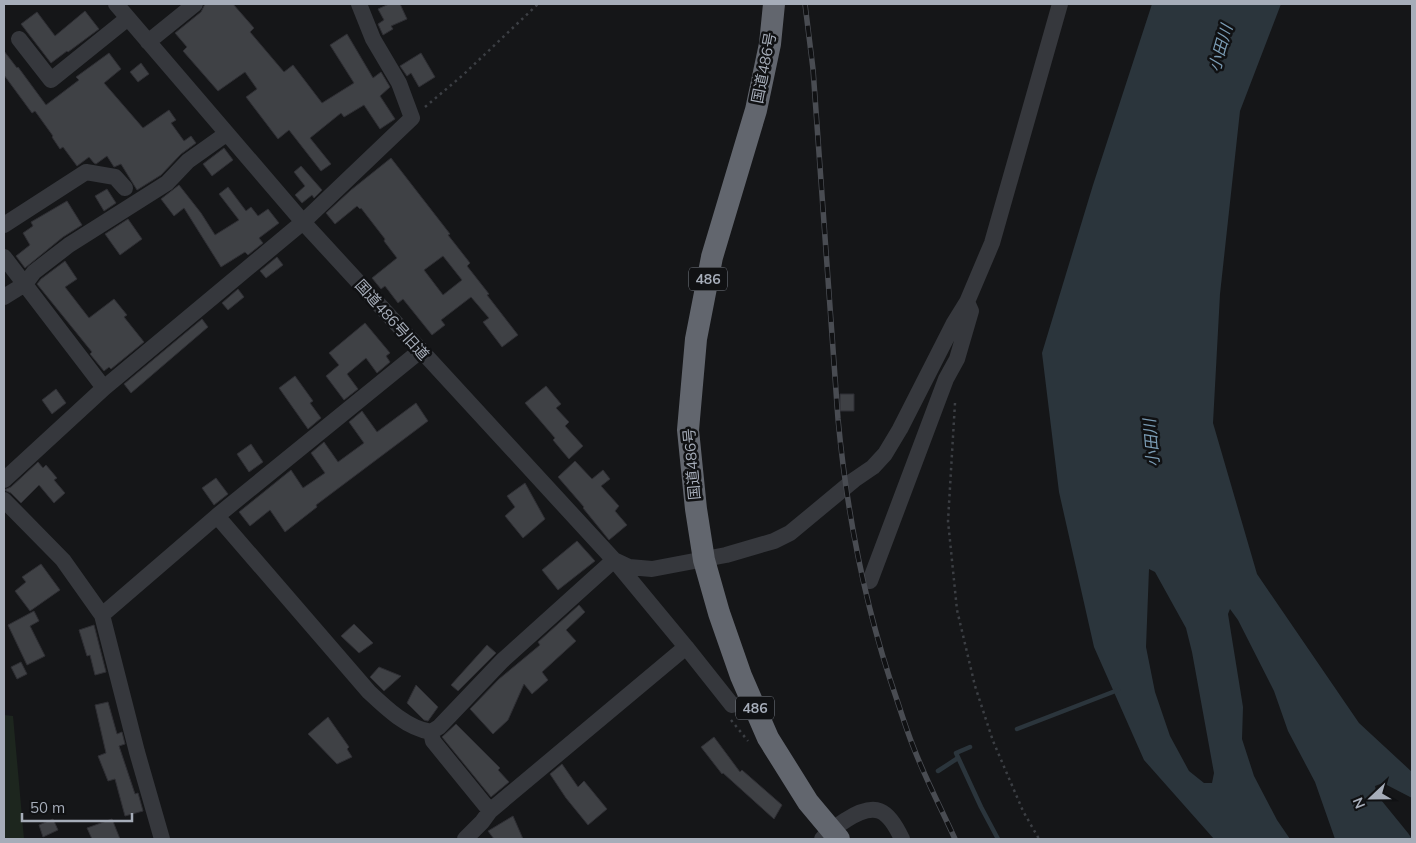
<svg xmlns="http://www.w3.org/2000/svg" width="1416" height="843" font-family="Mulish,'Noto Sans JP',sans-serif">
<rect width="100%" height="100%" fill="#151618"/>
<path fill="#1d261e" d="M4,715L13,716L24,839H4Z"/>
<path fill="#2b353c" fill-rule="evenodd" d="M1152,4H1281L1240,111L1220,294L1213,423L1257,574L1359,723L1412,772V798L1383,783L1375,786L1377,795L1408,833L1412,839H1335L1315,782L1288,731L1274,691L1238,620L1230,609L1228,614L1243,707L1242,739L1254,776L1277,820L1290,839H1214L1144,760L1094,647L1059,492L1042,353L1093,185ZM1149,569L1155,572L1186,628L1192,652L1214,773L1212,783H1204L1189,771L1170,736L1155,692L1146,647Z"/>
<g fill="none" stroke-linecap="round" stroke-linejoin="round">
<path stroke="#2b353c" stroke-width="4.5" d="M1017,729L1118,690
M970,747L956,753L981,807L998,839
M938,771L958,758"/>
</g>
<path fill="#3f4145" stroke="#2f2f34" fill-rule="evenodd" d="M205,4H233L254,28L250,32L284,72L293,65L322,103L354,83L330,45L347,34L373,78L381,72L390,87L380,96L395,119L380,129L364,105L344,117L341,113L310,138L331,164L321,171L289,130L278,139L246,97L257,89L245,72L218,91L183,51L187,47L175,33L201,12Z
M389,4H400L407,19L391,26L393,29L383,35L378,24L384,20L378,9Z
M85,11L99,29L68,52L67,51L51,63L21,24L37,12L55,36Z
M4,51L17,68L18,67L46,105L79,80L76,77L109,53L121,69L104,83L143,128L169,110L176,120L171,123L184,141L191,136L196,143L181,154L161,175L137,190L121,164L114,167L107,156L96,164L94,163L89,157L77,166L63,147L60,149L52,137L53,136L35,111L32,113L4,75Z
M421,53L435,77L419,87L411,73L407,76L400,66Z
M141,63L149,74L138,82L130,72Z
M224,148L233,160L212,176L203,164Z
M391,158L450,234L448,235L470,263L467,266L489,294L487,295L518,335L502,347L483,322L489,318L471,297L441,320L445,325L432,335L403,299L398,303L385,286L381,289L372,278L397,258L384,241L385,239L361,208L360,209L357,206L335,224L326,213L351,190ZM443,256L462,280L443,295L424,270Z
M301,166L322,190L314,198L312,195L302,203L295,195L305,186L294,172Z
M179,185L201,213L215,235L239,220L219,194L228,187L246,211L251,207L258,216L268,209L279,223L259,238L263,243L248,255L245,252L221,267L184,208L174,216L161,199Z
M107,189L116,203L104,211L95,196Z
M67,201L82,225L63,237L25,268L16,256L30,245L23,233L33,226L31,222Z
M128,219L142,239L120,255L105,234Z
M277,257L283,265L266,278L260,271Z
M65,261L77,279L65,287L89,318L114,299L127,315L124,317L144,342L111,369L109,367L104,371L90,354L92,352L37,284L41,279Z
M238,289L244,297L228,310L222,303Z
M202,319L208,327L131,393L124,384Z
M365,323L390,353L386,356L390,362L377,373L366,358L347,374L358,389L344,400L326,376L339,365L329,353Z
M295,376L313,401L310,403L321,418L308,429L279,388Z
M546,386L561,404L556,408L569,422L565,426L583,446L569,459L553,440L555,438L525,403Z
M56,389L66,403L52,414L42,400Z
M840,394H854V411H840Z
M416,403L428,421L316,505L317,507L285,532L270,510L250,526L239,512L291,470L303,488L325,473L311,453L324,442L338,462L364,443L349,422L362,411L377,432Z
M251,444L263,462L249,472L237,454Z
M575,461L592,479L603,470L610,479L601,486L619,506L615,511L627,525L609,540L583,508L584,507L558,477Z
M38,462L43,468L46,465L57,478L54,480L65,493L54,503L39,485L21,503L11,493L4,490L11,487Z
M216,478L228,494L214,505L202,488Z
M525,483L545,519L523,538L505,516L515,507L507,496Z
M577,541L595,561L558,590L542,570Z
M41,564L60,590L30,611L15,591L26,582L22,577Z
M579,605L585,612L566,630L576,641L542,672L548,680L532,694L524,684L508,720L493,734L470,709L499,679L540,645L538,642Z
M34,611L39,621L30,626L45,656L27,665L8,625Z
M354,624L373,643L359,653L341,636Z
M94,625L106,672L95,675L90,655L87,656L79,630Z
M487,645L496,653L458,691L451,685Z
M21,662L27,674L17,679L11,667Z
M379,667L401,676L384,691L370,677Z
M416,685L438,707L428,721L424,720L407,703Z
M108,702L117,734L122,732L125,744L119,746L135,794L138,793L143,811L125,816L115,779L108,781L98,756L106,753L95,705Z
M328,717L349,747L347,749L352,757L337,764L308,734Z
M456,724L500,768L498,770L509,782L491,797L442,737Z
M714,737L740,772L742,770L782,805L774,819L723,773L722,774L701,747Z
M562,764L578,787L584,781L607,809L588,825L566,798L550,774Z
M513,816L523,839H494L488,831Z
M53,819L58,830L43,837L39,825Z
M112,819L120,839H92L87,828Z"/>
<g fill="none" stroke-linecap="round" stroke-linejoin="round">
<path stroke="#3c3f44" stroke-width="2.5" stroke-dasharray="2.5 4" stroke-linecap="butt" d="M425,107L463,75L538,4
M955,403L948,521L957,610L975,686L993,741L1023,811L1039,839
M731,720L748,741"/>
<path stroke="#36383d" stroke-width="16" d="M116,4L303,222L614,560L629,567L652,569L726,555L774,541L790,533L854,480L873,467L885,454L900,429L954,323L967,302L992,243L1060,4
M19,39L51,80L128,18
M148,42L195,4
M4,225L86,172L115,177L125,188
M4,257L104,388
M4,297L25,284L34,272L69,245L167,183L188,161L226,134
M4,480L104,388L303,222L412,118L399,83L373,39L359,4
M4,500L63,560L102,615L137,752L162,839
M217,516L369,692C387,709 407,728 431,732
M870,581L946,379L957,359L971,311L967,302
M102,615L217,516L420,351
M686,647L732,705
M465,839L482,822L490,811L433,741L431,732L439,727L502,661L614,560L686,647L490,811
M822,839C828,831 837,826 846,820C876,801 888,809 902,839"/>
<path stroke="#62666e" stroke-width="22" d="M774,4L770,44L756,110L712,257L696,339L688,430L696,509L704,560L719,613L741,676L768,738L808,802L839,839"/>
<defs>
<path id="rail" d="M805,4L813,69L838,419C847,515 865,608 897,700C902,715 907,731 913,746C925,778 941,808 955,839"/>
</defs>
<use href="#rail" stroke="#494c52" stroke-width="5.5"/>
<use href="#rail" stroke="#101113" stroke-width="4" stroke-dasharray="11" stroke-linecap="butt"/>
</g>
<g text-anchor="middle" stroke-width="5" stroke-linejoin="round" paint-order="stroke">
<g fill="#101113" stroke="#797e87" stroke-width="1">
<rect x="689" y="267.5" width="38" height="23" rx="4"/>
<rect x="736" y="696.5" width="38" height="23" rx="4"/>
</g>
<g font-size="14" font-weight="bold" fill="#a6adb9">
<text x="708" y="284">486</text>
<text x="755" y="713">486</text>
</g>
<g font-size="15" fill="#a6adb9" stroke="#101113">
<text transform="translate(764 68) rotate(-79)" y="5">国道486号</text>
<text transform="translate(392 320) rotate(48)" y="5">国道486号旧道</text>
<text transform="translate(692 464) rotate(-95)" y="5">国道486号</text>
</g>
<g font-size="16" font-style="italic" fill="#7b9db6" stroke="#101113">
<text transform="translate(1220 48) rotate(-74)" y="6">小田川</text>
<text transform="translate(1151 443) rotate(-95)" y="6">小田川</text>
</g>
</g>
<rect width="1416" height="843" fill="none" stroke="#a6adb9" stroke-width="10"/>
<g transform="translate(1371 798) rotate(248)" stroke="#101113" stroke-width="4" paint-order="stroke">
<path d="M0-4L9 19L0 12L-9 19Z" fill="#a6adb9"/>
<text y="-8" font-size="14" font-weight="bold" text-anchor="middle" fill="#a6adb9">N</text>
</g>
<path d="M22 813v8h110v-8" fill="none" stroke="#a6adb9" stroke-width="2.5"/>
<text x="30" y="813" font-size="15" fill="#a6adb9" stroke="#101113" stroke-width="4" paint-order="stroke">50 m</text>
</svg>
